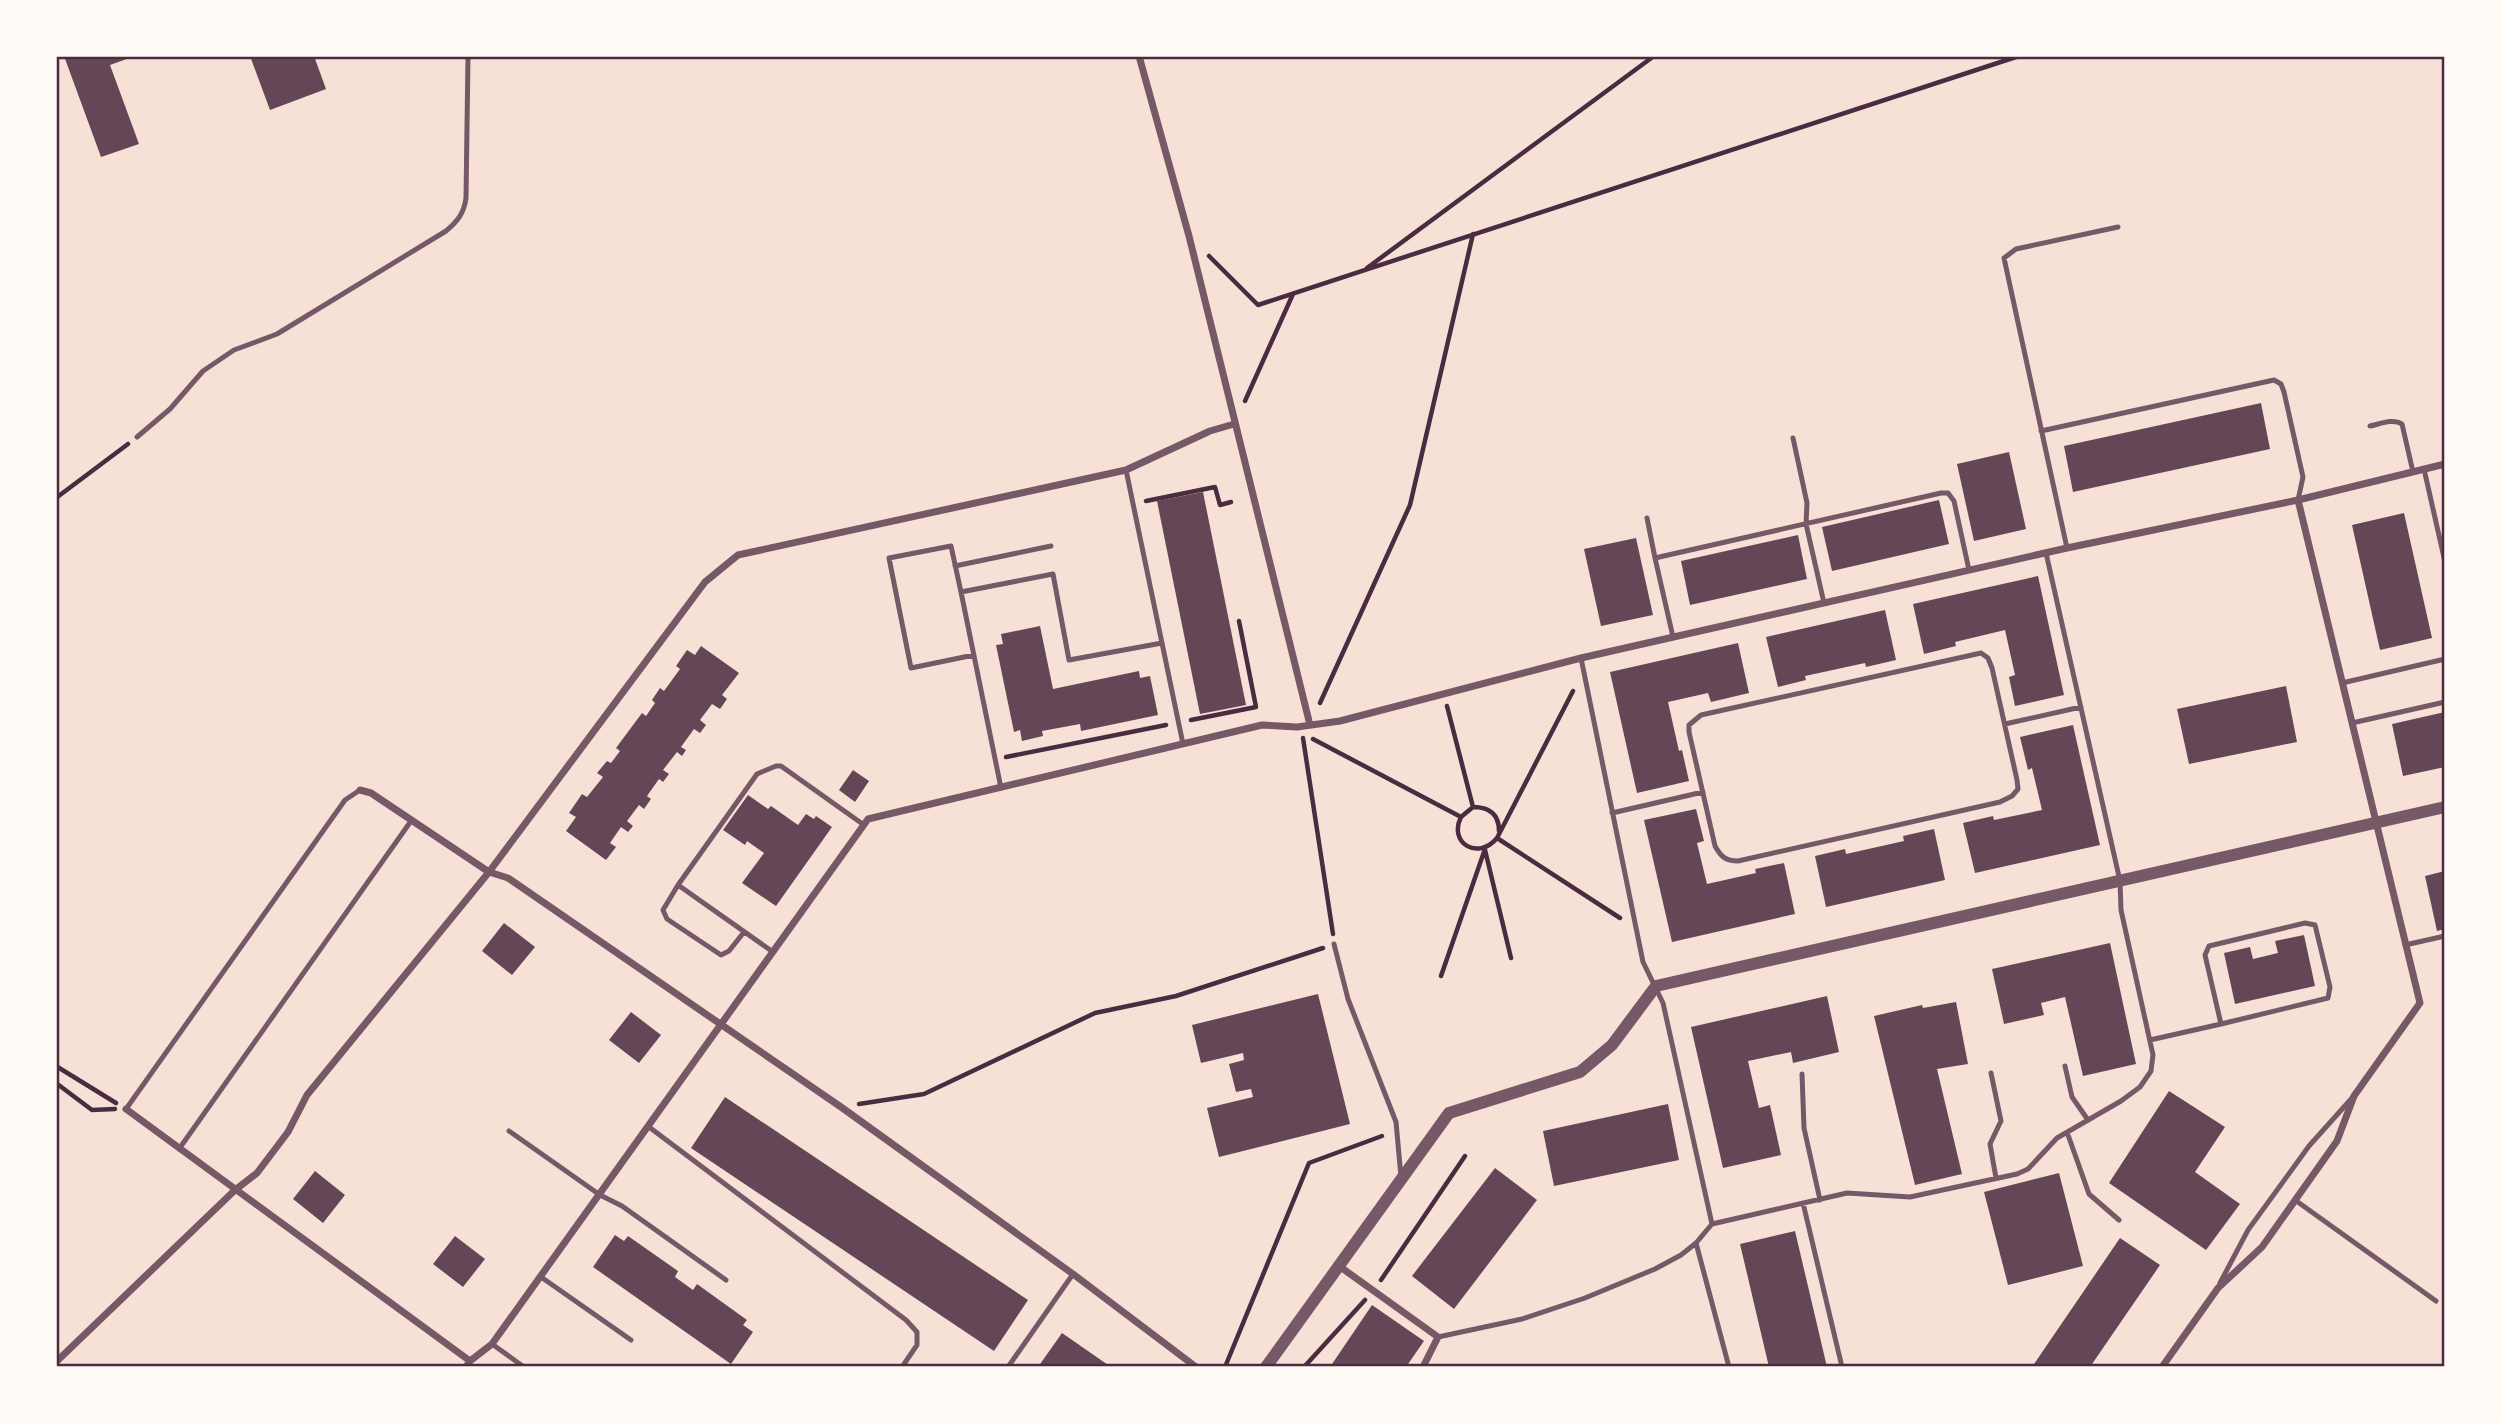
<svg xmlns="http://www.w3.org/2000/svg" width="2501" height="1423" font-family="'Fira Sans Condensed',sans-serif">
<rect width="100%" height="100%" fill="#f7e1d7"/>
<path fill="#644757" d="M64,56H135L110,65L139,144L101,157Z
M250,56H314L326,89L270,110Z
M2261,403L2270,449L2073,492L2064,446Z
M2009,452L2026,529L1974,541L1957,464Z
M1203,492L1246,705L1200,714L1157,501Z
M1939,500L1949,544L1832,571L1822,527Z
M2404,513L2432,638L2380,650L2352,525Z
M1798,535L1807,579L1690,605L1681,561Z
M1636,538L1653,615L1601,626L1584,549Z
M2038,576L2064,695L2015,706L2009,677L2015,675L2005,630L1955,642L1956,646L1924,654L1913,604Z
M1885,610L1896,660L1866,667L1865,663L1805,676L1806,680L1778,687L1766,637Z
M1040,626L1053,689L1139,671L1140,678L1150,676L1158,715L1081,731L1080,724L1042,731L1043,736L1022,741L1020,730L1014,732L996,645L1003,644L1001,634Z
M1738,643L1749,693L1711,702L1708,693L1668,702L1679,751L1682,750L1689,781L1637,793L1610,672Z
M701,646L739,673L722,695L727,699L720,709L712,704L700,720L706,725L700,733L694,729L681,747L686,750L682,756L677,752L663,770L669,774L663,782L659,779L647,796L651,799L644,809L639,805L627,821L633,826L628,832L621,827L610,843L616,847L606,860L566,831L576,817L569,813L582,794L587,797L603,777L597,773L607,761L611,763L620,751L616,748L642,713L646,716L655,703L652,700L660,688L664,691L680,669L676,666L687,650L695,655Z
M2286,686L2297,742L2189,764L2177,709Z
M2445,712V767L2403,776L2392,724Z
M2073,725L2100,845L1975,873L1963,823L1993,816L1994,820L2042,810L2032,768L2028,770L2020,737Z
M853,770L869,781L855,802L839,790Z
M748,795L768,809L771,806L798,825L806,814L814,819L816,816L832,827L776,906L742,883L764,853L747,841L745,845L723,830Z
M1696,809L1704,841L1697,843L1707,884L1756,873L1755,869L1784,863L1795,914L1672,942L1644,820Z
M1934,829L1945,880L1826,907L1815,856L1845,849L1846,854L1904,841L1903,836Z
M2445,871V929L2437,931L2425,876Z
M504,923L535,947L512,975L482,951Z
M2304,935L2315,986L2235,1004L2224,953L2250,947L2253,959L2278,953L2275,941Z
M2110,943L2136,1064L2083,1076L2065,997L2041,1003L2044,1015L2004,1024L1992,969Z
M1318,994L1350,1124L1219,1157L1207,1108L1253,1097L1251,1089L1236,1092L1229,1064L1244,1060L1243,1053L1201,1063L1192,1025Z
M1827,996L1839,1052L1793,1063L1791,1052L1748,1061L1759,1108L1770,1105L1781,1155L1723,1168L1691,1027Z
M1956,1002L1968,1064L1937,1069L1962,1174L1915,1185L1874,1016L1922,1005L1923,1008Z
M631,1012L661,1035L639,1063L609,1040Z
M2169,1091L2225,1127L2195,1172L2240,1204L2206,1250L2109,1183Z
M725,1097L1028,1300L994,1351L691,1148Z
M1668,1104L1679,1160L1554,1186L1543,1131Z
M1495,1168L1537,1200L1454,1309L1412,1276Z
M315,1171L345,1195L323,1223L293,1199Z
M2059,1173L2083,1266L2008,1285L1984,1192Z
M1795,1231L1827,1367H1769L1740,1244Z
M615,1235L624,1241L628,1236L678,1271L675,1277L693,1290L697,1284L747,1320L743,1325L753,1332L731,1364L593,1267Z
M455,1236L485,1259L463,1287L433,1264Z
M2120,1238L2160,1265L2090,1367H2032Z
M1372,1305L1424,1341L1406,1367H1330Z
M1062,1333L1111,1367H1038Z"/>
<g fill="none" stroke-linecap="round" stroke-linejoin="round">
<path stroke="#4a2c40" stroke-width="4.5" d="M1209,256L1258,305L2019,56
M1367,268L1654,56
M1245,401L1293,294
M56,498L128,444
M1146,501L1215,487L1220,505L1231,502
M1320,703L1410,505L1473,234
M1447,706L1473,807
M1191,720L1256,707L1239,621
M1303,738L1333,934
M1313,739L1461,817C1448,843 1478,861 1497,838L1573,691
M1006,757L1166,725
M1461,817L1473,807C1489,807 1499,814 1499,831
M1497,838L1620,918
M1485,850L1511,958
M1441,976L1485,849
M56,1066L116,1103
M56,1083L92,1110L115,1109
M859,1104L924,1094L1095,1013L1176,996L1323,948
M1381,1280L1465,1156
M1225,1367L1309,1163L1382,1136
M1304,1367L1365,1300"/>
<path stroke="#755966" stroke-width="5" d="M2370,426C2380,424 2393,418 2402,424L2413,472
M2041,431L2274,380L2281,384L2284,392L2303,477L2298,500
M137,437L170,409L203,371L234,350L277,334L446,231C458,221 464,213 466,198L468,56
M1793,438L1807,503L1806,524L1824,603
M2424,469L2445,562
M1126,470L1183,744
M1647,518L1655,558
M2067,548L2004,258L2016,249L2118,227
M955,566L1051,546
M961,592L951,546L889,558L911,668L974,655
M1673,637L1655,558L1941,493H1948L1954,501L1969,570
M1981,653L1988,658L1992,668L2017,780L2018,789L2012,796L2000,802L1738,861C1726,861 1721,857 1715,846L1689,732V725L1701,715Z
M1581,658L1643,962L1663,1003L1712,1224L1847,1193L1910,1197L2017,1174L2028,1169L2057,1138L2121,1101L2140,1087L2151,1071L2153,1055L2121,910L2120,881L2046,553
M2342,683L2445,659
M2352,723L2445,702
M2005,724L2081,707
M1001,788L961,592L1053,574L1069,660L1162,643
M1612,813L1703,792
M678,885L663,910L667,919L721,955L729,951L744,932
M1334,944L1348,999L1396,1122L1401,1177
M2405,945L2445,936
M773,952L678,885L757,774L776,766H781L864,825
M2150,1040L2221,1024L2205,955L2209,946L2305,923L2315,925L2330,987L2328,998L2221,1024
M2065,1066L2072,1097L2088,1120
M1991,1073L2001,1121L1990,1144L1996,1178
M1802,1074L1804,1128L1820,1200
M126,1109L345,800L360,790
M649,1127L906,1320L917,1332V1345L902,1367
M509,1131L600,1195L622,1206L726,1280
M2067,1132L2089,1194L2119,1220
M179,1149L411,821
M2295,1200L2436,1301
M1803,1203L1842,1367
M1696,1243L1729,1367
M541,1277L631,1340
M2220,1283L2248,1230L2309,1146L2352,1098
M1438,1337L1522,1319L1585,1298L1655,1269L1681,1255L1696,1243L1712,1224
M492,1344L524,1367
M1008,1367L1073,1274"/>
<path stroke="#755966" stroke-width="7" d="M1139,56L1189,236L1310,725
M360,790L371,793L489,872L508,878L841,1107L1073,1274L1196,1367
M126,1109L470,1361
M1339,1266L1438,1337L1423,1367
M56,1362L235,1190L257,1173L288,1132L307,1095L489,872L705,582L738,555L1126,470L1210,431L1234,424
M466,1367L470,1361L492,1344L868,819L1262,725L1297,727L1340,721L1581,658L2067,548L2298,500L2445,464
M2162,1367L2218,1288L2262,1247L2337,1141L2354,1096L2420,1003L2298,500"/>
<path stroke="#755966" stroke-width="12" d="M1266,1367L1449,1113L1580,1072L1612,1045L1656,986L2445,807"/>
</g>
<rect width="2501" height="1423" fill="none" stroke="#fffaf5" stroke-width="116"/>
<rect x="58" y="58" width="2385" height="1307" fill="none" stroke="#4a2c40" stroke-width="2.5"/>
</svg>
